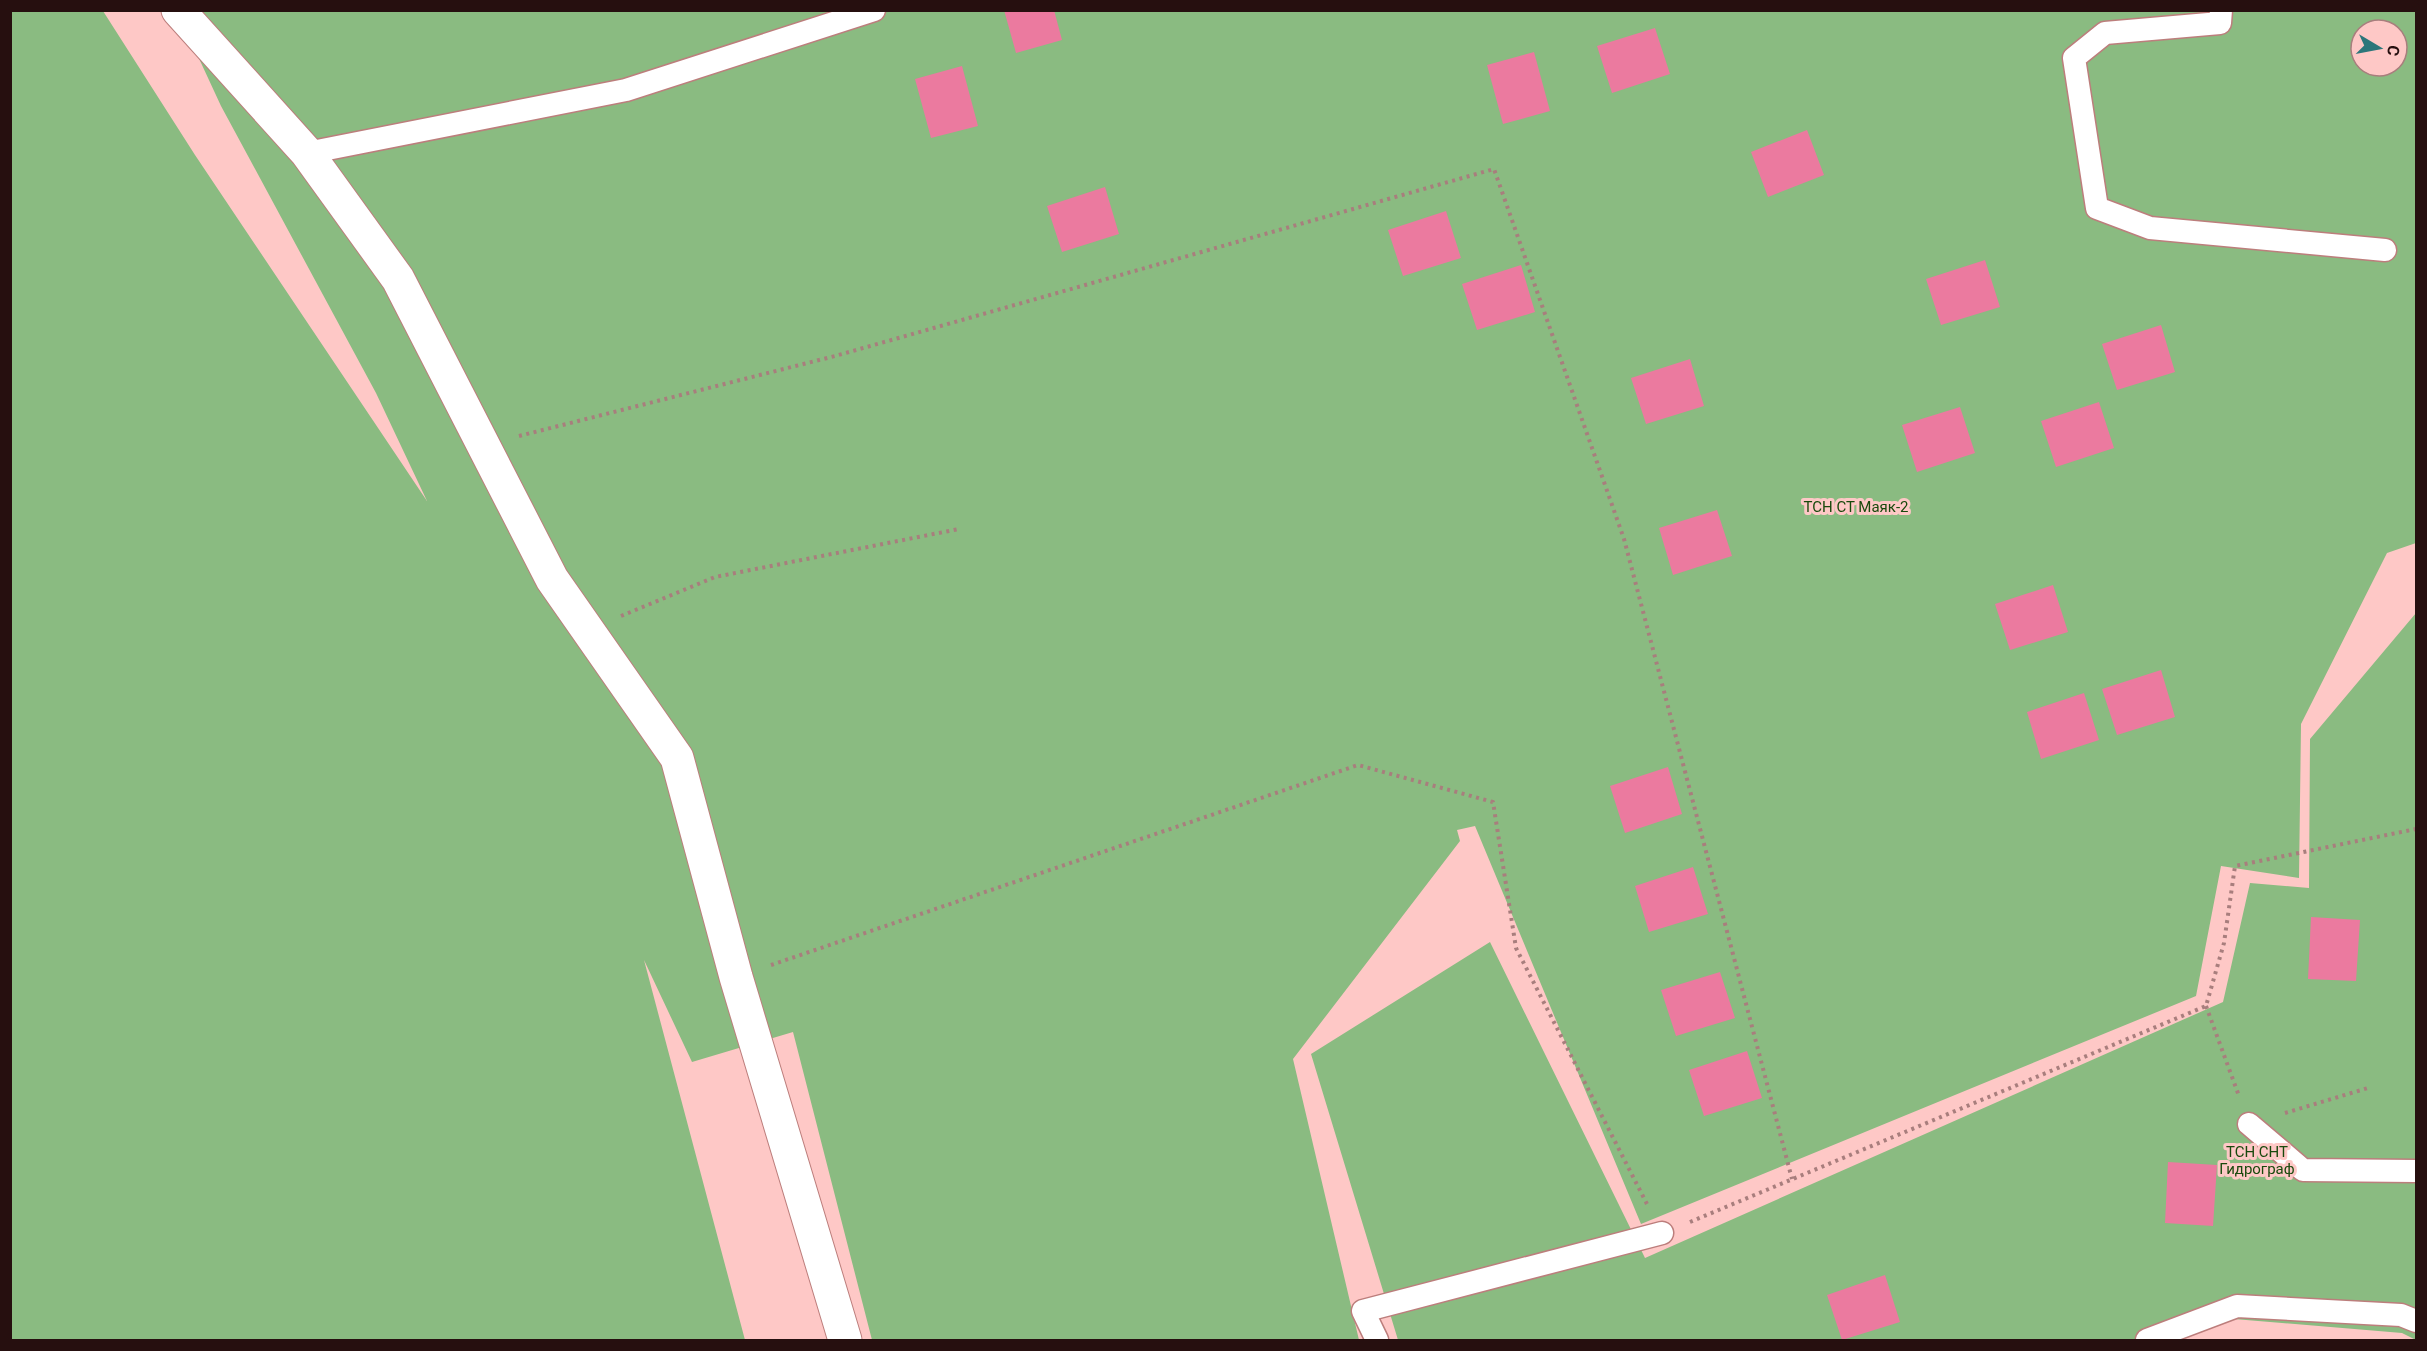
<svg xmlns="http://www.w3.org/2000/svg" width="2427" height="1351" font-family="Roboto,sans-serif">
<rect width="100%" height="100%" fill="#fec8c6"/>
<path fill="#8abb81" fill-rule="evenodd" d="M10,11H103L195,155L427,501L376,393L221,106L177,11H2416V543L2387,553L2301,724L2299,878L2221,866L2196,996L1641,1224L1475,826L1457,830L1460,841L1293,1059L1359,1340H872L793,1032L692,1062L644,960L745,1340H11ZM2361,30H2397V66H2361Z
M2416,613V1340L2402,1333L2234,1319L2139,1340H1398L1311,1054L1490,942L1645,1258L2223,1002L2250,883L2309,888L2310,739Z"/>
<path fill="#eb7a9f" d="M1004,10H1054L1062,40L1016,53Z
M1655,28L1670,74L1612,93L1597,46Z
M1534,52L1550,111L1503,124L1487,65Z
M962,66L978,126L931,138L915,79Z
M1807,130L1824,175L1768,197L1751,152Z
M1105,187L1119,234L1062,252L1047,206Z
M1446,211L1461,258L1403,276L1388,230Z
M1985,260L2000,307L1941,325L1926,279Z
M1521,265L1535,312L1477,330L1462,284Z
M2161,325L2175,372L2117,390L2102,344Z
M1690,359L1704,406L1646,424L1631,378Z
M2099,402L2114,448L2056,467L2041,421Z
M1960,407L1975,453L1917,472L1902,425Z
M1717,510L1732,556L1673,575L1659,528Z
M2053,585L2068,632L2010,650L1995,604Z
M2161,670L2175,717L2117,735L2102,689Z
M2084,693L2099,740L2041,759L2027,712Z
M1668,767L1682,814L1625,833L1610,786Z
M1693,867L1708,914L1649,932L1635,886Z
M2311,917L2360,920L2356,981L2308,979Z
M1720,972L1735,1018L1676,1036L1661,990Z
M1747,1051L1762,1098L1704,1116L1689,1070Z
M2168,1162L2217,1165L2213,1226L2165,1223Z
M1885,1275L1900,1322L1842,1340L1827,1295Z"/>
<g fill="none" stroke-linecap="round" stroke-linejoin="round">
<defs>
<path id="service" d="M2221,10L2220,23L2105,33L2074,58L2097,208L2150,228L2385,250
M307,153L626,90L874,10
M2249,1124L2303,1170L2416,1171
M1377,1340L1363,1311L1662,1233
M2147,1340L2237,1306L2401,1315L2416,1321"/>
<path id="minor" d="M178,10L307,153L398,279L552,579L677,758L736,977L845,1340"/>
</defs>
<use href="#service" stroke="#bc7e7c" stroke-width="25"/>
<use href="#minor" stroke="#bc7e7c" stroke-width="35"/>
<path stroke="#a87e7d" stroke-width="4" stroke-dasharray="3 4.5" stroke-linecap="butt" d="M519,436L835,356L1494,169L1624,539L1792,1179
M621,616L715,577L959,529
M771,965L1358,765L1493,802L1516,948L1648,1206
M2206,1006L2239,1096
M2285,1113L2368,1088
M1690,1222L2206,1006L2224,943L2235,866L2416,829"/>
<use href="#service" stroke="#fff" stroke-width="22"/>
<use href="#minor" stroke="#fff" stroke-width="33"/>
</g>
<g text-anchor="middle" stroke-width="6" stroke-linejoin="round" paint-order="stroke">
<g font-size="15" fill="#18490c" stroke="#fec8c6">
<text x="1856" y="512">ТСН СТ Маяк-2</text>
<text x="2257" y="1157">ТСН СНТ<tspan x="2257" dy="17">Гидрограф</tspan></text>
</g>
</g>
<rect width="2427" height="1351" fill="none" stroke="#260f0f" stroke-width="24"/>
<g transform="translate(2379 48) rotate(100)"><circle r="28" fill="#fec8c6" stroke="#a87e7d" stroke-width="1.5"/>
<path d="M0-4.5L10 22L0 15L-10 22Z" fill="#2c767a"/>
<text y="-9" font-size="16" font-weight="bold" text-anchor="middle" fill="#260f0f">С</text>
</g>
</svg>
